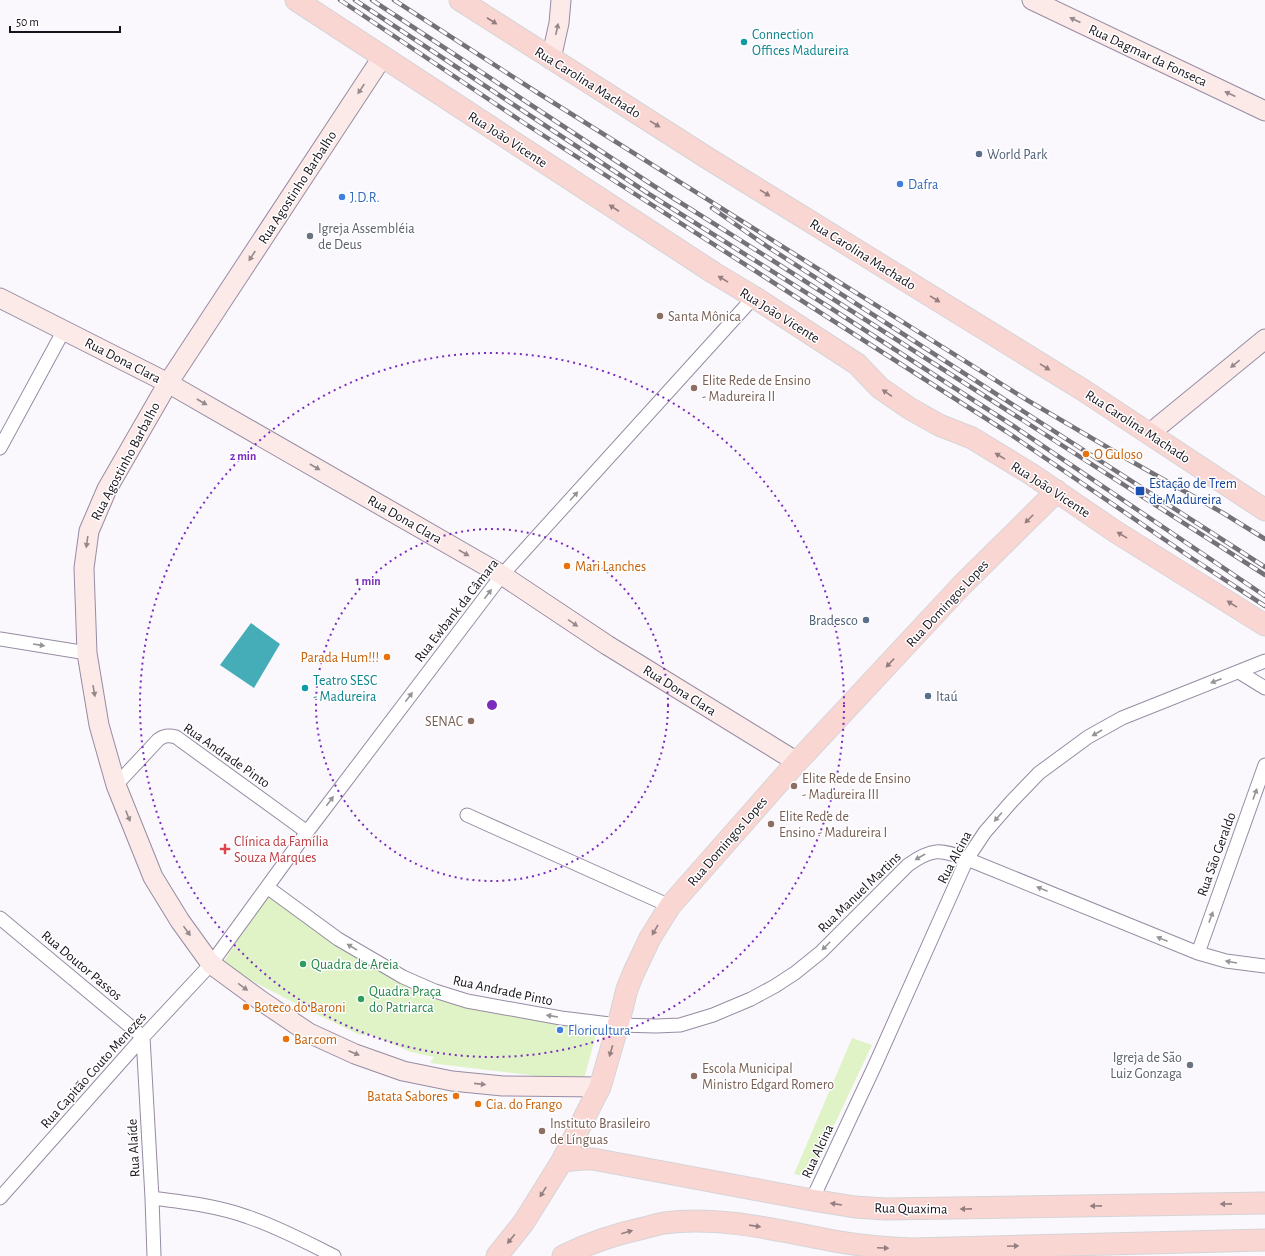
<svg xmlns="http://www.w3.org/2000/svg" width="1265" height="1256" font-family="'Alegreya Sans',sans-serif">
<rect width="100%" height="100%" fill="#faf8fd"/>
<path fill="#e0f3c7" d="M267,895L334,942L375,968L407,985L598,1027L584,1079L537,1076L430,1063L434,1057L411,1052L369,1034L360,1035L316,1014L252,981L224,961Z
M852,1038L872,1045L812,1172L803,1176L794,1174Z"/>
<path fill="#45adb8" d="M251,623L280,644L254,688L220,665Z"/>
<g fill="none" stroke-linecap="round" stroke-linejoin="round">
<defs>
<path id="street" d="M0,448L64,330
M0,639L87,653
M1239,672L1265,688
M116,785L158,740C164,735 169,735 176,737L307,832
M467,815L670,906
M267,887L338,939L403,977L435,991L467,1001L561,1018L618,1025L656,1026L680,1025L713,1015L751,999L775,986L795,973L821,952L908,865C932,848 940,849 967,859L1198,953L1226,961L1265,966
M0,918L143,1037L152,1198L154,1256
M1198,953L1265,765
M0,1198L143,1037L211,964L307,832L502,575L754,297
M152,1198C184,1202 218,1206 248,1217C278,1227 306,1242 334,1256
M812,1200L876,1063L967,859L985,832L1012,801L1039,773L1088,737L1122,718L1265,661"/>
<path id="secondary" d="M1032,0L1265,111
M383,56L168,383L107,489L89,531L84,568L87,653L99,725L116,785L153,877L180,921L211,964L260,1000L309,1033L355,1054L403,1071L452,1081L503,1086L600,1087
M551,59L559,23L561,0
M0,298L168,383L502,575L607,645L797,762
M1149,434L1265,339"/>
<path id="primary" d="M296,0L714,273L754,297L857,364L880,388L909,408L939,425L972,438L1031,474L1116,532L1265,625
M460,0L709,159L1083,390L1265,510
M562,1161L582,1159H593L812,1200L855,1207L886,1209L1265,1203
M497,1256L524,1222L562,1161L600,1087L618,1025L627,989L633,974L650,938L670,906L797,762L962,585L1057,491
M563,1256C589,1243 616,1234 644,1228C651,1226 658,1224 664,1223C721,1215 784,1232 840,1242C864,1246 888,1248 912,1249L1265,1240"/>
</defs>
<use href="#street" stroke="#978ca3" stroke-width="15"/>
<use href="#secondary" stroke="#978ca3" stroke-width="21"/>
<use href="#primary" stroke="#d5d4d6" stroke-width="23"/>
<use href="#street" stroke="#fff" stroke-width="13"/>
<use href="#secondary" stroke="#fceae9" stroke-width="19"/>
<use href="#primary" stroke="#fad6d3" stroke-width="21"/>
<defs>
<path id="rail" d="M340,0L524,123L1007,432L1193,559L1265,606
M355,0L649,194L829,307L1012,425L1265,596
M372,0L654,186L775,262L1265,575
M394,0L538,93L1027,400L1129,460L1223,513L1265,539
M712,208L768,247L1265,567"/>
</defs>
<use href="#rail" stroke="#757178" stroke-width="4.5"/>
<use href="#rail" stroke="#fff" stroke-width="3" stroke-dasharray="9" stroke-linecap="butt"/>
</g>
<defs><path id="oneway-solid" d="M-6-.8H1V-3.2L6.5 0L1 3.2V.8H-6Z"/></defs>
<g fill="#95898c">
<use href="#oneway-solid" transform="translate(1075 20) rotate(-155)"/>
<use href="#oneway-solid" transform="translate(557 29) rotate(-78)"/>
<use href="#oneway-solid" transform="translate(361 89) rotate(123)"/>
<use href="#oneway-solid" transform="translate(1230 94) rotate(-155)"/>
<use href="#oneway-solid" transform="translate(252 256) rotate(123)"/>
<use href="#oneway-solid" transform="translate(1235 364) rotate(141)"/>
<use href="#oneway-solid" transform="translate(202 402) rotate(30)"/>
<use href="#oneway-solid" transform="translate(315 467) rotate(30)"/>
<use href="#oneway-solid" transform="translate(87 542) rotate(98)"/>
<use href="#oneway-solid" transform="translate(464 553) rotate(30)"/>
<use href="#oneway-solid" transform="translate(573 623) rotate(34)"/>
<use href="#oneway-solid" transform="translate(94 691) rotate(80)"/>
<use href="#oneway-solid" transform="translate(128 816) rotate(68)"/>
<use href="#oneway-solid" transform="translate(187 931) rotate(54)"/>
<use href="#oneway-solid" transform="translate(243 987) rotate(36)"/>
<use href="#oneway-solid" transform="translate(354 1053) rotate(23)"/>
<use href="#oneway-solid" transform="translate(480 1084) rotate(6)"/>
</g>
<g fill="#947e80">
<use href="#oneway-solid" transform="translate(492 21) rotate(33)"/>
<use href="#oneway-solid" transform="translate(655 124) rotate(32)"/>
<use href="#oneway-solid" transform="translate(765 193) rotate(32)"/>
<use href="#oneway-solid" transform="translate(614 208) rotate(-147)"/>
<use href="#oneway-solid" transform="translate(723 279) rotate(-149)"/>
<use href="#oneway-solid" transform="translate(935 299) rotate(32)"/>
<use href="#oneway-solid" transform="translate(1045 367) rotate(32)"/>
<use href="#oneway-solid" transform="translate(887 393) rotate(-146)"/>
<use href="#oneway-solid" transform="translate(1000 456) rotate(-149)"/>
<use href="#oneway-solid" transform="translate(1029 519) rotate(135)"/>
<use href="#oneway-solid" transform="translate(1122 535) rotate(-149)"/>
<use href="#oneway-solid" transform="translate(1232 604) rotate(-148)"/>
<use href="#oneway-solid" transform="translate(890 663) rotate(133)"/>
<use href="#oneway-solid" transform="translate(655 930) rotate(120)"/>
<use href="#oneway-solid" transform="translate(611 1051) rotate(106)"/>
<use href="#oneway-solid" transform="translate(543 1192) rotate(122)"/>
<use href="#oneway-solid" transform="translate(836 1204) rotate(-171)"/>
<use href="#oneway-solid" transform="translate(1226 1204) rotate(179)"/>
<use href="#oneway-solid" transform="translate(1096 1206) rotate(179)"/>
<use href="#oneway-solid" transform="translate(966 1209) rotate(179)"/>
<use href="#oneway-solid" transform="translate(755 1226) rotate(8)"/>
<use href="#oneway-solid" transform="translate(627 1232) rotate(-16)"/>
<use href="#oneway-solid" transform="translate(511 1239) rotate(129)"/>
<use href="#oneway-solid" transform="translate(1013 1246) rotate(-2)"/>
<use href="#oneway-solid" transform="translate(883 1248) rotate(2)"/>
</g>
<g fill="#979498">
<use href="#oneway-solid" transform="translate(574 496) rotate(-48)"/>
<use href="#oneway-solid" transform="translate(488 594) rotate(-53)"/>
<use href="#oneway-solid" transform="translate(39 645) rotate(9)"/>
<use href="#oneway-solid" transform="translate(1216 681) rotate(159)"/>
<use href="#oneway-solid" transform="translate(409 697) rotate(-53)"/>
<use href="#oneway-solid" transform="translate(1097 733) rotate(150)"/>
<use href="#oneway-solid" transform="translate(1255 794) rotate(-70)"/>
<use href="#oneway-solid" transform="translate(330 801) rotate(-53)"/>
<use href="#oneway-solid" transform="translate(998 817) rotate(131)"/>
<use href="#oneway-solid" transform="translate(920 857) rotate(150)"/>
<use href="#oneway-solid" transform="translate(1042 889) rotate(-158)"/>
<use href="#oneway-solid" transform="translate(1211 917) rotate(-70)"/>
<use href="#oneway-solid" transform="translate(1162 939) rotate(-158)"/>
<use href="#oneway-solid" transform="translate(826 946) rotate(135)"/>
<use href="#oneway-solid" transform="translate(352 947) rotate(-149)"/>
<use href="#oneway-solid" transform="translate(1231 962) rotate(-170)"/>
<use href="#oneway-solid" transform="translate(552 1016) rotate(-171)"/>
</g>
<g fill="none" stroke="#7b2cbf" stroke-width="2" stroke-dasharray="2 4">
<circle cx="492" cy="705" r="176"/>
<circle cx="492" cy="705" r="352"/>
</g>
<g fill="#0f9aa8" stroke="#fff" stroke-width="1.5">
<circle cx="744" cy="42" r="4"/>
<circle cx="305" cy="688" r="4"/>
</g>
<g fill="#5c6f8a" stroke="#fff" stroke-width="1.5">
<circle cx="979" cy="154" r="4"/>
<circle cx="866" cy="620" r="4"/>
<circle cx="928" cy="696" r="4"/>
</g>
<g fill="#3f7fe0" stroke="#fff" stroke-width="1.5">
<circle cx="900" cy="184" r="4"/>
<circle cx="342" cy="197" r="4"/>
<circle cx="560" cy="1030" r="4"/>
</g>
<g fill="#6b7280" stroke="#fff" stroke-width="1.5">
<circle cx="310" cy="236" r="4"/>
<circle cx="1190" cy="1065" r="4"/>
</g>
<g fill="#8d6e63" stroke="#fff" stroke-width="1.5">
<circle cx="660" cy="316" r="4"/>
<circle cx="694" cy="388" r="4"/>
<circle cx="471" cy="721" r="4"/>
<circle cx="794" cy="786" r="4"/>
<circle cx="771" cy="824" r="4"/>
<circle cx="694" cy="1076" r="4"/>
<circle cx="542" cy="1131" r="4"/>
</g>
<g fill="#e8710a" stroke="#fff" stroke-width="1.5">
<circle cx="1086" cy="454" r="4"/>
<circle cx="567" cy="566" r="4"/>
<circle cx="387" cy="657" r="4"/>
<circle cx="246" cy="1007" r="4"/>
<circle cx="286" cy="1039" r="4"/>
<circle cx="456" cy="1096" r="4"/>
<circle cx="478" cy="1104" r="4"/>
</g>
<rect fill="#1a4fb4" stroke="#fff" stroke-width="1.5" x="1135" y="486" width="10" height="10" rx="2"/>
<path fill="#e0444e" stroke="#fff" stroke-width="1.5" d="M223 843h4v4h4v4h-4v4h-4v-4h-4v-4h4z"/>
<g fill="#2e9e5b" stroke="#fff" stroke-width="1.5">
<circle cx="303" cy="964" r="4"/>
<circle cx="361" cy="999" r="4"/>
</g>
<g text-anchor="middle" stroke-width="3" stroke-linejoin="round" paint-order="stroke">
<g font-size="14" fill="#0d838f" stroke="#fff" text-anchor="start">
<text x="752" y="39">Connection<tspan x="752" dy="16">Offices Madureira</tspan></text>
<text x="313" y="685">Teatro SESC<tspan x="313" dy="16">- Madureira</tspan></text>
</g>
<g font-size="14" fill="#17121b" stroke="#fff">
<text transform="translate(1148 55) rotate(25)" y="5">Rua Dagmar da Fonseca</text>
<text transform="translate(588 82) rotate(32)" y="5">Rua Carolina Machado</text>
<text transform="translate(508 139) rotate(33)" y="5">Rua João Vicente</text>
<text transform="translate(297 187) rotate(-57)" y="5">Rua Agostinho Barbalho</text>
<text transform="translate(863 254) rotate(32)" y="5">Rua Carolina Machado</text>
<text transform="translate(780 315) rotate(32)" y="5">Rua João Vicente</text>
<text transform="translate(123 360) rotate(27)" y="5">Rua Dona Clara</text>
<text transform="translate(1138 426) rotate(33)" y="5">Rua Carolina Machado</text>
<text transform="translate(125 461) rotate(-62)" y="5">Rua Agostinho Barbalho</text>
<text transform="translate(1051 489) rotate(33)" y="5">Rua João Vicente</text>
<text transform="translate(405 519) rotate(30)" y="5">Rua Dona Clara</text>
<text transform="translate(947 603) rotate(-47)" y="5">Rua Domingos Lopes</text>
<text transform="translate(456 610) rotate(-52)" y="5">Rua Ewbank da Câmara</text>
<text transform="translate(680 690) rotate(32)" y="5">Rua Dona Clara</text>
<text transform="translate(227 755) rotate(35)" y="5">Rua Andrade Pinto</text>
<text transform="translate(727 841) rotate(-49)" y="5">Rua Domingos Lopes</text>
<text transform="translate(1216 854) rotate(-70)" y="5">Rua São Geraldo</text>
<text transform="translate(954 857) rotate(-62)" y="5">Rua Alcina</text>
<text transform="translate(859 892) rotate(-44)" y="5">Rua Manuel Martins</text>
<text transform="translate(82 965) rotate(40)" y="5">Rua Doutor Passos</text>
<text transform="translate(503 990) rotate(12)" y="5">Rua Andrade Pinto</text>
<text transform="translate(93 1070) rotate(-48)" y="5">Rua Capitão Couto Menezes</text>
<text transform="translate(133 1148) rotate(-93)" y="5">Rua Alaíde</text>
<text transform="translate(817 1151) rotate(-65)" y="5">Rua Alcina</text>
<text transform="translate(911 1208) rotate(1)" y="5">Rua Quaxima</text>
</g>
<g font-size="14" fill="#4e5e75" stroke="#fff" text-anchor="start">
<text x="987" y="159">World Park</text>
<text x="858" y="625" text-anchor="end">Bradesco</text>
<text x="936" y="701">Itaú</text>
</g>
<g font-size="14" fill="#366cbe" stroke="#fff" text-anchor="start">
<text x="908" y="189">Dafra</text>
<text x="350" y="202">J.D.R.</text>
<text x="568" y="1035">Floricultura</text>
</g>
<g font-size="14" fill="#5b616d" stroke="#fff" text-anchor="start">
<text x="318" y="233">Igreja Assembléia<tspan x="318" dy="16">de Deus</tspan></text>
<text x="1182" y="1062" text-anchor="end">Igreja de São<tspan x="1182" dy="16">Luiz Gonzaga</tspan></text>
</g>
<g font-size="14" fill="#785e54" stroke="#fff" text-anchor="start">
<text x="668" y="321">Santa Mônica</text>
<text x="702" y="385">Elite Rede de Ensino<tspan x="702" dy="16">- Madureira II</tspan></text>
<text x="463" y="726" text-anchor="end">SENAC</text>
<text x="802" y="783">Elite Rede de Ensino<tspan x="802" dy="16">- Madureira III</tspan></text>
<text x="779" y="821">Elite Rede de<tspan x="779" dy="16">Ensino - Madureira I</tspan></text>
<text x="702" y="1073">Escola Municipal<tspan x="702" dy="16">Ministro Edgard Romero</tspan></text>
<text x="550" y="1128">Instituto Brasileiro<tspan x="550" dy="16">de Línguas</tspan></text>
</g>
<g font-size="14" fill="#c56008" stroke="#fff" text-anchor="start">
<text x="1094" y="459">O Guloso</text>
<text x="575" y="571">Mari Lanches</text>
<text x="379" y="662" text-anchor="end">Parada Hum!!!</text>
<text x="254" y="1012">Boteco do Baroni</text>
<text x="294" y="1044">Bar.com</text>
<text x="448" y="1101" text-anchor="end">Batata Sabores</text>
<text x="486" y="1109">Cia. do Frango</text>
</g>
<g font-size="14" fill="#164399" stroke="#fff" text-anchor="start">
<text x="1149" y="488">Estação de Trem<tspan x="1149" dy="16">de Madureira</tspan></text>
</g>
<g font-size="14" fill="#be3a42" stroke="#fff" text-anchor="start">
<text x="234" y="846">Clínica da Família<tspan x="234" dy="16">Souza Marques</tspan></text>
</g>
<g font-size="14" fill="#27864d" stroke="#fff" text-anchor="start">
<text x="311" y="969">Quadra de Areia</text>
<text x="369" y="996">Quadra Praça<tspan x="369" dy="16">do Patriarca</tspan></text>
</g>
</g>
<circle cx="492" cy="705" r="6" fill="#7b2cbf" stroke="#fff" stroke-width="2"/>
<g font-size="12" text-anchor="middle" font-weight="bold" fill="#7b2cbf" stroke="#fff" stroke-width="3" stroke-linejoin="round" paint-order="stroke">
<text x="243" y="460">2 min</text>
<text x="368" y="585">1 min</text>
</g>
<path d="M10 26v6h110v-6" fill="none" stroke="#17121b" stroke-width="2"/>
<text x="16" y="26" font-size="12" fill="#17121b" stroke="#ffffff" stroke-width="3" paint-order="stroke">50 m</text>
</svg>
